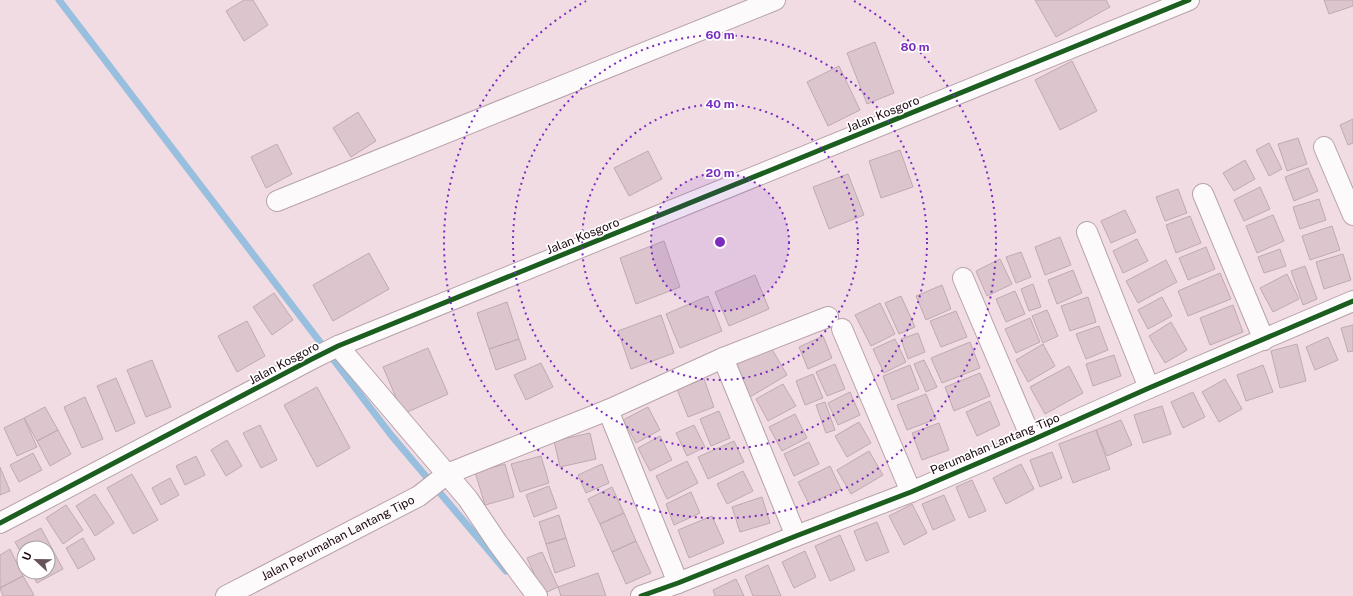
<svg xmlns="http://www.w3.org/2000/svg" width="1353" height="596" font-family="'Public Sans',sans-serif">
<rect width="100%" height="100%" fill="#f2dce4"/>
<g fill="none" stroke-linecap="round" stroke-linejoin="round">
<path stroke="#98bfde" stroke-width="7" d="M59,0L391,435L506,571"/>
</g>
<path fill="#ddc5ce" stroke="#bfaab1" d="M244,0H253L268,25L244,41L226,11Z
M1035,0H1106L1110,7L1056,37Z
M1324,0H1353V6L1329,14Z
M875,42L894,93L867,104L847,53Z
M1072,61L1097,111L1060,130L1035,80Z
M839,66L860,110L828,126L807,82Z
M358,112L376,141L351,157L333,128Z
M1353,119V143L1348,145L1340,125Z
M1298,138L1307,164L1287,171L1278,144Z
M1269,143L1282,169L1269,176L1256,150Z
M277,144L292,174L266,188L251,157Z
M900,150L913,187L881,198L869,161Z
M648,151L662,179L629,196L614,168Z
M1245,160L1255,179L1234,191L1223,173Z
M1308,168L1318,191L1294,201L1285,177Z
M848,174L864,215L829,229L813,187Z
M1260,187L1270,209L1244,221L1234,200Z
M1178,189L1187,213L1165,221L1156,197Z
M1319,199L1326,220L1300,229L1293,207Z
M1125,210L1136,232L1111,243L1101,221Z
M1273,215L1284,241L1257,253L1246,226Z
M1190,216L1201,243L1176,253L1166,225Z
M1332,226L1340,250L1310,260L1302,236Z
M1060,237L1071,265L1045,275L1035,247Z
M1137,239L1148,261L1123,273L1113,251Z
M664,241L680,287L636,304L620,258Z
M1206,247L1215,269L1188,280L1179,258Z
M1280,249L1286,266L1264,273L1258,257Z
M1021,252L1031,277L1016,283L1006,257Z
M369,253L389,289L333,321L313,285Z
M1343,254L1351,280L1324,289L1316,262Z
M1000,259L1012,284L987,296L976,271Z
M1166,260L1177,282L1138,303L1126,281Z
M1305,266L1317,299L1303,305L1291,271Z
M1073,270L1082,293L1057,304L1048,280Z
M1220,273L1231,299L1188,316L1178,291Z
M1287,274L1299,299L1273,312L1260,288Z
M755,275L769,309L729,326L715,292Z
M1033,284L1041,307L1029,311L1021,289Z
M942,285L951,309L926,320L916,296Z
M1015,291L1025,314L1006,322L996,299Z
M274,293L293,320L272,335L253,307Z
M708,296L722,331L680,348L666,314Z
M901,296L915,327L899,334L885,303Z
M1088,297L1096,322L1070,331L1061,306Z
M1162,297L1172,316L1148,329L1138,310Z
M507,302L519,339L489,349L477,313Z
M880,303L895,334L871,346L855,315Z
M1233,305L1243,332L1210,345L1200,318Z
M1047,310L1058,336L1043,343L1032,316Z
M956,311L967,337L941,347L930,321Z
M661,315L674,353L631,369L618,331Z
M1030,318L1040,342L1016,353L1005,329Z
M247,321L265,356L237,372L218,336Z
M1171,322L1187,350L1165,363L1149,336Z
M1353,325V351L1348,352L1341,328Z
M1099,326L1108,350L1086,359L1076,334Z
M918,333L925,352L908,359L901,339Z
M823,336L832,358L808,369L799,347Z
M1328,337L1338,360L1315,370L1306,347Z
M519,339L526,359L496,370L489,349Z
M895,339L906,362L884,373L873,349Z
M970,342L980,368L942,383L931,358Z
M769,344L787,375L750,397L732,366Z
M1043,344L1055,366L1028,382L1016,360Z
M1297,344L1306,381L1280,388L1271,351Z
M428,348L448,394L403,414L383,367Z
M1114,355L1121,376L1093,386L1086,364Z
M152,360L171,407L146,417L127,370Z
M924,360L937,387L926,392L914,364Z
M541,363L553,387L526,400L514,375Z
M835,364L845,389L827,396L816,372Z
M910,365L919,389L892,400L883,376Z
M1263,365L1273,392L1246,401L1237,375Z
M1069,366L1083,393L1045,414L1030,387Z
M980,373L990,396L954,411L945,387Z
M813,374L823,398L805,405L796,381Z
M116,378L135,423L116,432L97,386Z
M704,379L714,407L688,417L677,389Z
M1225,379L1242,409L1219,422L1202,392Z
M783,384L796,406L768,421L756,399Z
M317,387L350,448L317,467L284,405Z
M850,392L860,415L838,425L828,403Z
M1193,392L1205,417L1183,428L1171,402Z
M926,394L936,419L907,430L897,405Z
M85,397L103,439L82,448L64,407Z
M990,401L1000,425L977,436L966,412Z
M825,402L835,430L826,433L816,405Z
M1162,406L1171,434L1143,443L1134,415Z
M45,407L58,430L37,441L24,418Z
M648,407L660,430L636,443L623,420Z
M719,411L730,438L711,446L700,419Z
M795,414L807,438L782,451L769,427Z
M24,418L37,447L17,456L4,428Z
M1121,420L1132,445L1107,456L1096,430Z
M859,422L871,443L847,457L835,436Z
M939,423L949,450L922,460L912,433Z
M260,425L277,460L261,468L243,433Z
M694,425L705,447L687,456L676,433Z
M58,430L71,454L50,466L37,441Z
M1096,430L1110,469L1073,483L1059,444Z
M590,433L596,459L560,467L554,441Z
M660,436L672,460L650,471L638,448Z
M227,440L242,466L226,476L211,450Z
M734,441L744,462L708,479L698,457Z
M809,442L819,464L794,476L784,454Z
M869,451L883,475L851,494L837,470Z
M1052,452L1062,478L1040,487L1030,460Z
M33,453L42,470L19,482L10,465Z
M196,456L205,475L185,485L176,466Z
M541,456L549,483L520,492L511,464Z
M687,461L698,483L667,499L656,476Z
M505,464L514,497L485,505L475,472Z
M602,464L609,483L586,493L578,475Z
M1021,464L1034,489L1006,504L993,478Z
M830,466L841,489L809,504L798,482Z
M0,467L10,491L0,495Z
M743,471L753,491L727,504L717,484Z
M132,474L158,520L133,534L107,488Z
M170,478L179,495L161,505L152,488Z
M972,480L986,511L969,518L956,487Z
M549,486L557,508L534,517L526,495Z
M612,487L624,513L600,524L588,499Z
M691,492L700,513L674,525L666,504Z
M95,494L114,523L95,536L76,506Z
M944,495L955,520L933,530L922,504Z
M762,497L770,523L740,532L732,507Z
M912,504L927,533L904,545L889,516Z
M66,505L83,530L63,544L46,518Z
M624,513L636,541L612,552L600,524Z
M559,515L566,538L546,544L539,522Z
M712,516L724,543L689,558L678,530Z
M877,522L889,552L866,561L854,531Z
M41,528L63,569L37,583L31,572H48V548H24V558L15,542Z
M840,535L855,570L830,581L815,546Z
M83,538L95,559L78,569L66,548Z
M566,538L575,566L555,573L546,544Z
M636,541L651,573L626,584L612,552Z
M10,549L23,576L0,588V555Z
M805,551L816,577L794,588L782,562Z
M542,552L558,587L543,594L527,558Z
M768,565L781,596H753L745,576Z
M598,573L606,596H561L558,587Z
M23,576L34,595L31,596H3L0,588Z
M736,579L744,596H715L713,590Z"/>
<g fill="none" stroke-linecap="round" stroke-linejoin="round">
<defs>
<g id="street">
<path d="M1324,147L1353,215"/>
<path d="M1203,194L1264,340"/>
<path d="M277,201L775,0"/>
<path d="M1087,232L1149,388"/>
<path d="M963,278L1032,440"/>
<path d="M842,329L911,492"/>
<path d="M338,346L468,499L497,542L537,596"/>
<path d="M723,358L796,536"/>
<path d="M608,410L678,583"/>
<path d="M0,523L312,359L338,346L1189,0"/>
<path id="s1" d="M226,596L419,496L447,474L608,410L723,358L828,317"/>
<path d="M641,596L678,583L796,536L911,492L1032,440L1149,388L1353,301"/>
</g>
</defs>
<use href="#street" stroke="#b7a2aa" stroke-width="22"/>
<use href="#street" stroke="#fdfafb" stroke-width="20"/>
<defs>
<path id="cycleway" d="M0,523L312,359L338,346L1189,0
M641,596L678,583L796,536L911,492L1032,440L1149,388L1353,301"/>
</defs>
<use href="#cycleway" stroke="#fff" stroke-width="8"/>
<use href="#cycleway" stroke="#1b5e20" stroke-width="5"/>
</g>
<circle cx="720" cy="242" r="69" fill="#7b2cbf" fill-opacity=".12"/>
<g fill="none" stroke="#7b2cbf" stroke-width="2" stroke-dasharray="2 4">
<circle cx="720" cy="242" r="69"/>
<circle cx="720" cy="242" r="138"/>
<circle cx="720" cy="242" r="207"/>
<path d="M854 1A276 276 0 1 1 586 1"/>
</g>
<g text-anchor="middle" stroke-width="3.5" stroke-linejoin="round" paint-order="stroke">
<g font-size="12" fill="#1b070f" stroke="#fff">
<text transform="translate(883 114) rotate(-22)" y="4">Jalan Kosgoro</text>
<text transform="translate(583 236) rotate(-22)" y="4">Jalan Kosgoro</text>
<text transform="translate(284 363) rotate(-28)" y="4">Jalan Kosgoro</text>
<text transform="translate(995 444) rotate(-23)" y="4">Perumahan Lantang Tipo</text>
<text dy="4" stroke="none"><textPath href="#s1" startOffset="126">Jalan Perumahan Lantang Tipo</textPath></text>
</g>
</g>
<circle cx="720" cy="242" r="6" fill="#7b2cbf" stroke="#fff" stroke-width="2"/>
<g font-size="12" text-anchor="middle" font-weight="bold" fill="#7b2cbf" stroke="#fff" stroke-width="3.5" stroke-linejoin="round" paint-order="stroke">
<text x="720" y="39">60 m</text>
<text x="915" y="51">80 m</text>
<text x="720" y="108">40 m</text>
<text x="720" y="177">20 m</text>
</g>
<g transform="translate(36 560) rotate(292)"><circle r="19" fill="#ffffff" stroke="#a49c9f"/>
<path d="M0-3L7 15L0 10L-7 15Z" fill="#66525a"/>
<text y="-6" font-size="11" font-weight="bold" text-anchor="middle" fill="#1b070f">U</text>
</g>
</svg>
